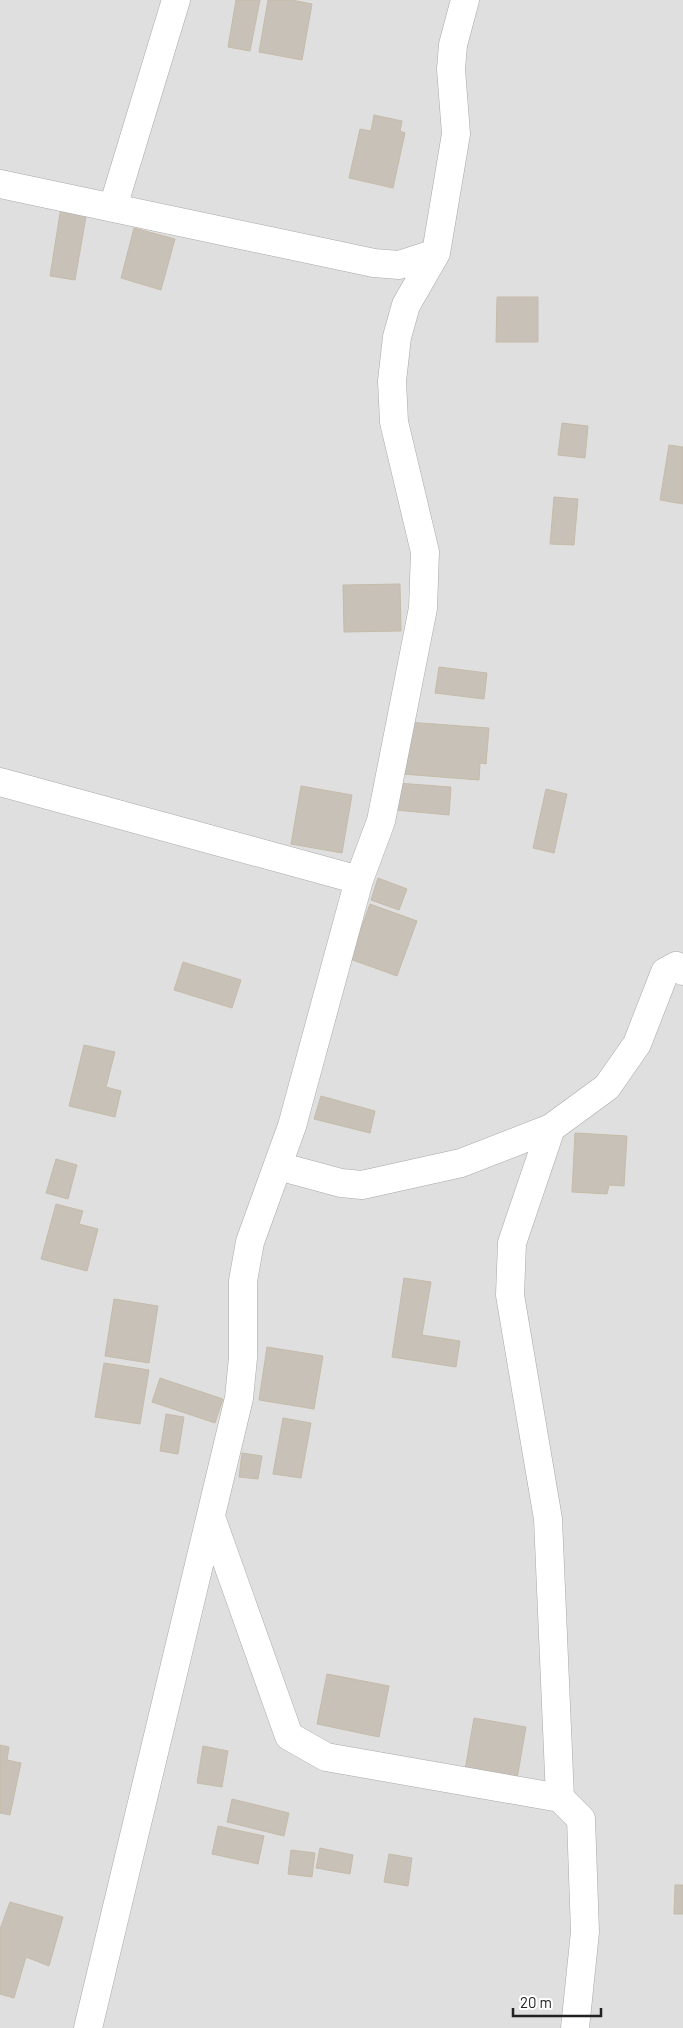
<svg xmlns="http://www.w3.org/2000/svg" width="683" height="2028" font-family="Barlow,sans-serif">
<rect width="100%" height="100%" fill="#f2f1e8"/>
<path fill="#e0dfdf" d="M0,0H683V2028H0Z"/>
<path fill="#c8c1b7" stroke="#c5bba9" d="M236,0H260L250,51L228,47Z
M268,0H292L312,4L302,60L259,52Z
M374,115L402,121L400,131L405,133L393,188L349,178L360,129L371,131Z
M61,207L87,211L75,280L50,276Z
M134,228L175,239L161,290L121,278Z
M497,297H538V342H496Z
M562,423L588,426L585,458L558,455Z
M669,445L683,447V504L660,500Z
M554,497L578,499L574,545L550,544Z
M400,584L401,631L344,632L343,585Z
M439,667L487,673L484,699L435,693Z
M407,722L489,728L486,764L480,763L479,780L402,774Z
M397,783L451,787L449,815L395,810Z
M301,786L352,795L342,853L291,844Z
M546,789L567,794L554,853L533,848Z
M378,878L407,889L399,910L371,900Z
M370,904L417,921L397,976L350,959Z
M183,962L241,980L232,1008L174,990Z
M84,1045L115,1052L106,1087L121,1091L115,1117L69,1106Z
M321,1096L375,1111L370,1133L314,1119Z
M575,1133L627,1136L624,1186L609,1185L607,1194L572,1192Z
M56,1159L77,1165L68,1199L46,1193Z
M56,1204L83,1211L79,1224L98,1229L87,1271L41,1259Z
M404,1278L431,1282L422,1335L460,1341L456,1367L392,1357Z
M114,1299L158,1306L149,1363L105,1356Z
M267,1347L323,1356L314,1409L259,1400Z
M104,1363L149,1370L140,1424L95,1417Z
M160,1378L223,1399L215,1423L152,1402Z
M166,1414L184,1417L178,1454L160,1451Z
M283,1418L311,1423L301,1478L273,1474Z
M242,1453L262,1456L258,1479L239,1477Z
M327,1674L389,1686L379,1737L317,1724Z
M474,1718L526,1727L517,1779L465,1770Z
M0,1745L9,1747L7,1760L21,1763L10,1815L0,1813Z
M203,1746L228,1751L222,1787L197,1783Z
M232,1799L289,1813L284,1836L227,1822Z
M218,1826L264,1836L258,1864L212,1854Z
M320,1848L353,1855L350,1874L316,1868Z
M291,1850L315,1853L312,1877L288,1874Z
M389,1854L412,1858L408,1886L384,1882Z
M675,1885H683V1914H674Z
M10,1902L63,1917L49,1966L26,1957L14,1998L0,1994V1929Z"/>
<g fill="none" stroke-linecap="round" stroke-linejoin="round">
<defs>
<path id="minor" d="M0,184L374,263L399,265L436,253
M113,207L176,0
M0,782L359,880
M551,1128L512,1243L510,1295L548,1519L560,1798
M278,1166L341,1183L362,1185L461,1163L551,1128L607,1087L637,1044L665,972L676,966L683,971
M211,1517L289,1736L326,1757L560,1798L581,1819L585,1932L575,2028
M88,2028L239,1398L243,1358V1281L250,1242L292,1126L359,880L381,821L423,608L425,552L394,422L392,381L397,337L406,305L436,253L456,134L451,69L453,45L465,0"/>
</defs>
<use href="#minor" stroke="#a9a9a9" stroke-width="29"/>
<use href="#minor" stroke="#fff" stroke-width="28"/>
</g>
<path d="M513 2008v8h88v-8" fill="none" stroke="#222222" stroke-width="2.5"/>
<text x="520" y="2008" font-size="15" fill="#222222" stroke="#ffffff" stroke-width="4" paint-order="stroke">20 m</text>
</svg>
